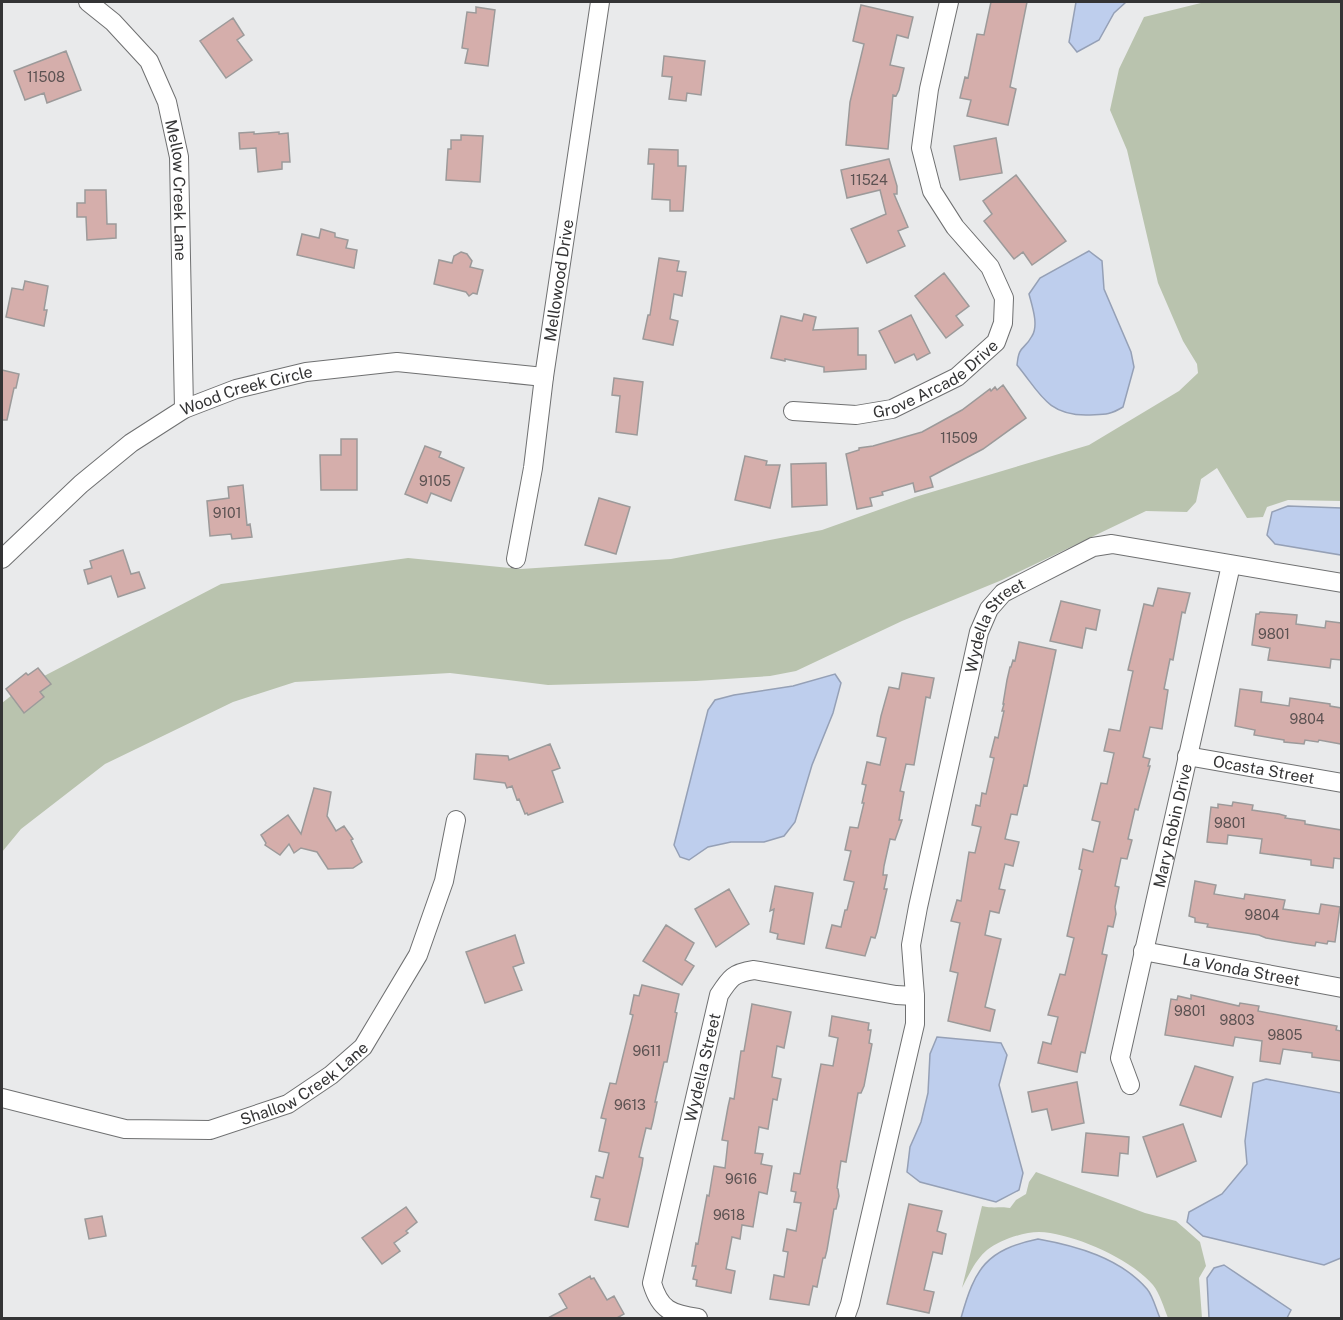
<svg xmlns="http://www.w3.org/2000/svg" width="1343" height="1320" font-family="'Public Sans',sans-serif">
<rect width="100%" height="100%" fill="#e9eaeb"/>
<path fill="#b9c3ae" d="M1205,2H1341V501L1288,500L1267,507L1263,517L1247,518L1217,468L1201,479L1196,502L1187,512L1146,511L1002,580L902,621L796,671L770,676L696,681L548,685L450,673L295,682L233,702L105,764L21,829L2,852V703L21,688L221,584L408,558L521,569L671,559L822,530L915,497L1089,445L1179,391L1198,373L1197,364L1183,341L1158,283L1127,150L1110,110L1119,69L1144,17Z
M1036,1172L1145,1213L1176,1221L1200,1242L1206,1266L1199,1278L1202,1318H1168C1164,1308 1160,1294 1153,1285C1131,1259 1073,1233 1039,1232C1023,1232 1000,1240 987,1250C976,1259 968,1276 962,1288L982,1206C995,1209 1000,1206 1010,1208L1016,1200L1026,1194L1029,1182Z"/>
<path fill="#beceed" stroke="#95a0b6" stroke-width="1.5" d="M1076,2H1126L1114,13L1099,40L1077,52L1069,42Z
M1089,251L1102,261L1104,289L1131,352L1134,367L1123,407C1108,416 1103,414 1086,415C1047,415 1040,393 1017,365C1019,344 1024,351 1032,336C1039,325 1032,306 1029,294L1040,278Z
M1288,506L1341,508V555L1275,544L1267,535L1272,512Z
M835,674L841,683L833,713L812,765L795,822L784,836L764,842H731L708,847L689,860L680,857L674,845L708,710L715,700L734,695L793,686Z
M937,1037L1001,1043L1007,1055L999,1085L1023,1173L1019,1190L996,1202L920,1182L907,1172L910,1147L921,1122L928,1093L930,1054Z
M1266,1079L1341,1093V1258L1324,1265L1203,1236L1187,1222L1189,1212L1222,1194L1247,1164L1245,1141L1253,1083Z
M1038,1239C1077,1246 1120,1258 1147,1289C1153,1296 1156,1309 1160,1318H961C975,1268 986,1250 1038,1239Z
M1224,1265L1291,1310L1287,1318H1209L1207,1278L1214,1268Z"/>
<path fill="#d5aeab" stroke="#9c9a9a" stroke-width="1.5" d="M991,2H1027L1010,87L1016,89L1008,125L967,116L971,100L960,98L965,77L968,78L977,34L984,35Z
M861,5L913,17L908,38L897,35L890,65L904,68L899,90L896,96L893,95L888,149L846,145L850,102L864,44L853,41Z
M476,7L495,10L488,66L465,63L468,49L462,48L467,12L476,13Z
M233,18L244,35L237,40L252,60L226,78L200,41Z
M66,51L81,90L47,103L44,93L25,100L14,71Z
M664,56L705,61L701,95L687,93L686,101L669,99L672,77L662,76Z
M254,132V134L279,132V134L288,133L290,162H282V169L258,172L256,148L240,149L239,133Z
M461,135L483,136L480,182L446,180L448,149H451V140H461Z
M996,138L1002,173L960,180L954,146Z
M649,149L678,150V166H686L683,211H670V200L652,199L654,164H648Z
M889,159L897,186V194H894L908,227L898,231L905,246L867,263L851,229L886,214L880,190L847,198L841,170Z
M1016,175L1066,241L1032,265L1023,252L1014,259L984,221L992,214L983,201Z
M85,190H106L107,224H116V238L87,240L86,217H77V203H85Z
M321,229L335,233V237L348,240L346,248L357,250L354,268L297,255L302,234L319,238Z
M461,252L467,254L472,261L470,267L483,270L477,294L473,293L469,296L466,292L434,284L439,260L452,263L454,256Z
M659,258L679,261L677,271L686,272L682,296L674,294L670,319L678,321L673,345L643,339L648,315H650Z
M944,273L969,306L956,316L963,325L946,338L915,296Z
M25,281L48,286L44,310H47L44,326L6,317L12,288L23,290Z
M804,314L816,317L813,330L858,328V355H866V369L824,372V367L785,359V361L771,358L781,316L802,321Z
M911,315L930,353L917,360L914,354L895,363L879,331Z
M2,370L19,374L16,388H14L7,420H2Z
M614,378L643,382L637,435L616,432L620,396L612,395Z
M1003,385L1026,418L983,449L930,477L933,487L915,492L913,483L882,492L883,495L870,498L872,506L857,509L846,454L859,450V448L873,446L922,432L962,410L990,389L991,391L995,387L997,390Z
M341,439H357V490H321L320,455H341Z
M425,446L441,452L439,457L464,468L451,501L431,493L427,503L405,494Z
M745,456L767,461L766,465H780L770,508L735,500Z
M826,463L827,505L792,507L791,464Z
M243,485L247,525L250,524L252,537L232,539L231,534L210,536L207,501L229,498L228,487Z
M599,498L630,507L616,554L585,545Z
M123,550L131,574L139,572L145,588L118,597L111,576L88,584L84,570L92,568L90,561Z
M1158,588L1190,593L1185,613L1182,612L1173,660L1170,659L1164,689L1168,690L1162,729L1150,727L1143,757L1150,759L1148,766H1150L1138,810L1135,809L1128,839L1132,840L1127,859L1121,858L1115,886L1119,887L1115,907L1116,914L1113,927L1108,926L1102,954L1107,955L1090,1031L1085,1053L1081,1052L1077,1072L1038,1063L1043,1042L1051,1044L1058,1017L1048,1015L1060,974L1065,975L1074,938L1067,936L1082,870L1079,869L1083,849L1093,852L1100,822L1092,820L1101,783L1107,784L1114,753L1104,751L1109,729L1120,731L1133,671L1128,670L1144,604L1153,606Z
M1061,601L1100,610L1096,630L1086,628L1082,648L1050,641Z
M1260,612L1297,615L1296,624L1325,628L1326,621L1341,623V660L1331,659L1330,668L1268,660L1270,648L1252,645L1256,614H1259Z
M1019,642L1056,650L1027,786L1024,785L1017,815L1011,814L1005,839L1019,842L1013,866L1005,864L999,889L1005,890L999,913L990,911L985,935L1001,939L985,1007L995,1010L990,1031L948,1021L958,973L950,971L960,923L951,921L957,900L961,901L969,852L975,853L981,827L972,825L976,805L980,806L982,793L986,794L994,758L990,757L995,737L998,738L1004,711H1002L1004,704H1003L1007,680L1010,667H1011L1013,660L1015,661Z
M38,668L51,684L40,692L44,697L24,713L6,689L26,673L28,675Z
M902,673L934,678L930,698L926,697L914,765L906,764L900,791L904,792L899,820H902L895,840L890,839L884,866L883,875H887L884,889H887L877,932L875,938L871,937L865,956L826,948L832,925L841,927L845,910H847L854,882L844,880L851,851L845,850L850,827L858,828L864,803H862L866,785L862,784L867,762L880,765L886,738L877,736L881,716L889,687L899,689Z
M1240,689L1262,692L1261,702L1289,706L1290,698L1330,704V706L1341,708V744L1319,740L1318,742L1305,740L1304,744L1284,742V740L1254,735L1255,730L1235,726Z
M550,744L560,768L552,771L563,802L528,815L527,813L525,814L519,799L517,800L512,786L507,788L505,783L474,779L476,754L508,756L509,760Z
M314,788L331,792L327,816L336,831L344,826L353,839L351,840L362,862L353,868L328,869L317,852L301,848L294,853L289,844L280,855L265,845L266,843L261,835L288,815L301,834Z
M1233,802L1253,805L1252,810L1279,814L1286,816L1285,818L1305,821V824L1341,830V859L1334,858L1333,868L1311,865V860L1260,853L1262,839L1228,835L1227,844L1207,842L1211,807L1218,808V804L1232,806Z
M1195,881L1216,885L1214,894L1244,899L1245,894L1285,900L1283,909L1319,914L1321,904L1340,907L1335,942L1328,941L1327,944L1316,942L1315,946L1295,943L1266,938L1259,935L1207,927L1208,924L1195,922V918L1189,916Z
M775,886L813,893L804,944L777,939L778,934L770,932L774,909L770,911Z
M729,889L749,924L716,947L695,909Z
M666,925L694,943L685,960L694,966L682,985L643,961Z
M515,935L524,963L513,967L522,990L485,1003L466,952Z
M642,985L679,994L675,1012L677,1013L667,1062H664L655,1102H657L653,1121L651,1129L646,1128L639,1157L643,1158L642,1165L628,1227L595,1220L600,1199L591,1197L596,1176L603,1178L609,1153L599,1151L606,1119L601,1118L610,1083L616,1084L633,1015L630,1014L634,995L639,996Z
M1191,995L1239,1006L1240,1003L1259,1006L1258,1011L1337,1026L1336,1030L1341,1031V1061L1312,1057V1053L1283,1049L1280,1064L1260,1061L1262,1041L1235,1037L1233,1046L1165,1035L1171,999L1177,1000L1178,996L1191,999Z
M752,1004L791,1012L784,1048L777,1046L772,1077L781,1079L777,1100L773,1099L768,1129L759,1127L755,1153L763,1154L761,1164L772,1166L767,1194L759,1192L753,1227L742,1225L740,1239L732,1237L726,1269L735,1271L731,1293L696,1286L697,1280L693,1279L696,1266H692L696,1243L698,1244L707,1195L709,1196L714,1166L725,1168L728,1141L722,1140L728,1107L730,1098L734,1099L741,1051H744Z
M832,1016L869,1023L868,1030H871L869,1043L872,1044L864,1086L861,1093H858L846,1162L841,1161L837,1188L838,1189L839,1196L836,1209H834L827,1250L825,1258H823L817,1287L813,1286L809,1305L770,1299L774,1275L784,1277L788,1252L783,1251L787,1229L796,1231L801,1203L794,1202L796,1192L791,1191L794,1173L800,1174L821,1064L833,1066L838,1038L829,1036Z
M1195,1066L1233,1077L1221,1117L1180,1105Z
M1077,1082L1084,1123L1052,1130L1047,1109L1032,1112L1028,1092Z
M1183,1124L1196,1161L1157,1177L1143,1137Z
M1086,1133L1129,1137L1128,1154L1120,1153L1118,1176L1082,1172Z
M909,1204L942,1211L937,1231L946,1234L942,1254L933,1252L924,1290L934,1292L929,1313L887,1304Z
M406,1207L417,1222L406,1231L408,1233L394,1243L400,1251L382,1264L362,1238Z
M102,1216L106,1236L89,1239L85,1219Z
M590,1276L591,1279L594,1278L607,1300L614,1296L624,1314L617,1318H548L567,1308L559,1294Z"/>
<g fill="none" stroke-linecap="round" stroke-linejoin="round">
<defs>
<g id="street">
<path id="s1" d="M88,2L113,22L149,61L167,102L179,157L184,409"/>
<path id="s2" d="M793,411L856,415L892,409L957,377L996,342L1003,323L1004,298L990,267L955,227L932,191L921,148L929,89L949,2"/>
<path id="s3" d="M2,559L81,484L131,443L184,409L236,389L306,372L397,362L544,377"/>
<path id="s4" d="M516,559L533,468L544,377L600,2"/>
<path id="s5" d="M1187,756L1342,783"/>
<path id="s6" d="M1143,951L1342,988"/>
<path id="s7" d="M1130,1085L1120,1058L1231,565"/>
<path id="s8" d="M2,1098L125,1129L210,1130L288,1104L331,1075L363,1047L418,955L444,881L456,820"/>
<path id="s9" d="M698,1318C671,1314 660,1310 652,1283L719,995C730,978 733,973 754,970L896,995L915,996"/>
<path id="s10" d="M845,1318L850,1304L915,1024V996L911,945L918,907L979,632L989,609L1003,593L1093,547L1112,544L1342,583"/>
</g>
</defs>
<use href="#street" stroke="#6f7071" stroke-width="20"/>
<use href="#street" stroke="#fff" stroke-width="18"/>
</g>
<g text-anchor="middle" stroke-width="6" stroke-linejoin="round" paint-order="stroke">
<g font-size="14" fill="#5c5252">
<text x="46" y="82">11508</text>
<text x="869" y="185">11524</text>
<text x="959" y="443">11509</text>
<text x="435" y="486">9105</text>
<text x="227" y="518">9101</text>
<text x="1274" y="639">9801</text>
<text x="1307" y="724">9804</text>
<text x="1230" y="828">9801</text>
<text x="1262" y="920">9804</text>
<text x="1190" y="1016">9801</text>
<text x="1237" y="1025">9803</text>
<text x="1285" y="1040">9805</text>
<text x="647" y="1056">9611</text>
<text x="630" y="1110">9613</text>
<text x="741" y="1184">9616</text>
<text x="729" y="1220">9618</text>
</g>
<g font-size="16" fill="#343435" stroke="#fff">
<text dy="6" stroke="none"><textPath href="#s1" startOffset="219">Mellow Creek Lane</textPath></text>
<text dy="6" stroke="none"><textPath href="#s4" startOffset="282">Mellowood Drive</textPath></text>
<text dy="6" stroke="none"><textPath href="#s2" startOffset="152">Grove Arcade Drive</textPath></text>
<text dy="6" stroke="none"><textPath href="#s3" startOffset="302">Wood Creek Circle</textPath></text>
<text dy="6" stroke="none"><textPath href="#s10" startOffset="716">Wydella Street</textPath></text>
<text dy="6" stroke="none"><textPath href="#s5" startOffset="78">Ocasta Street</textPath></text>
<text dy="6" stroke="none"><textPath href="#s7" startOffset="267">Mary Robin Drive</textPath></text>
<text dy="6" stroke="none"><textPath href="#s6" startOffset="100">La Vonda Street</textPath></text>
<text dy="6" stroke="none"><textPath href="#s9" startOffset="284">Wydella Street</textPath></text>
<text dy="6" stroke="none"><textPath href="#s8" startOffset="318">Shallow Creek Lane</textPath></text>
</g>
</g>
<rect width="1343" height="1320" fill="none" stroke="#343435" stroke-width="6"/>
</svg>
